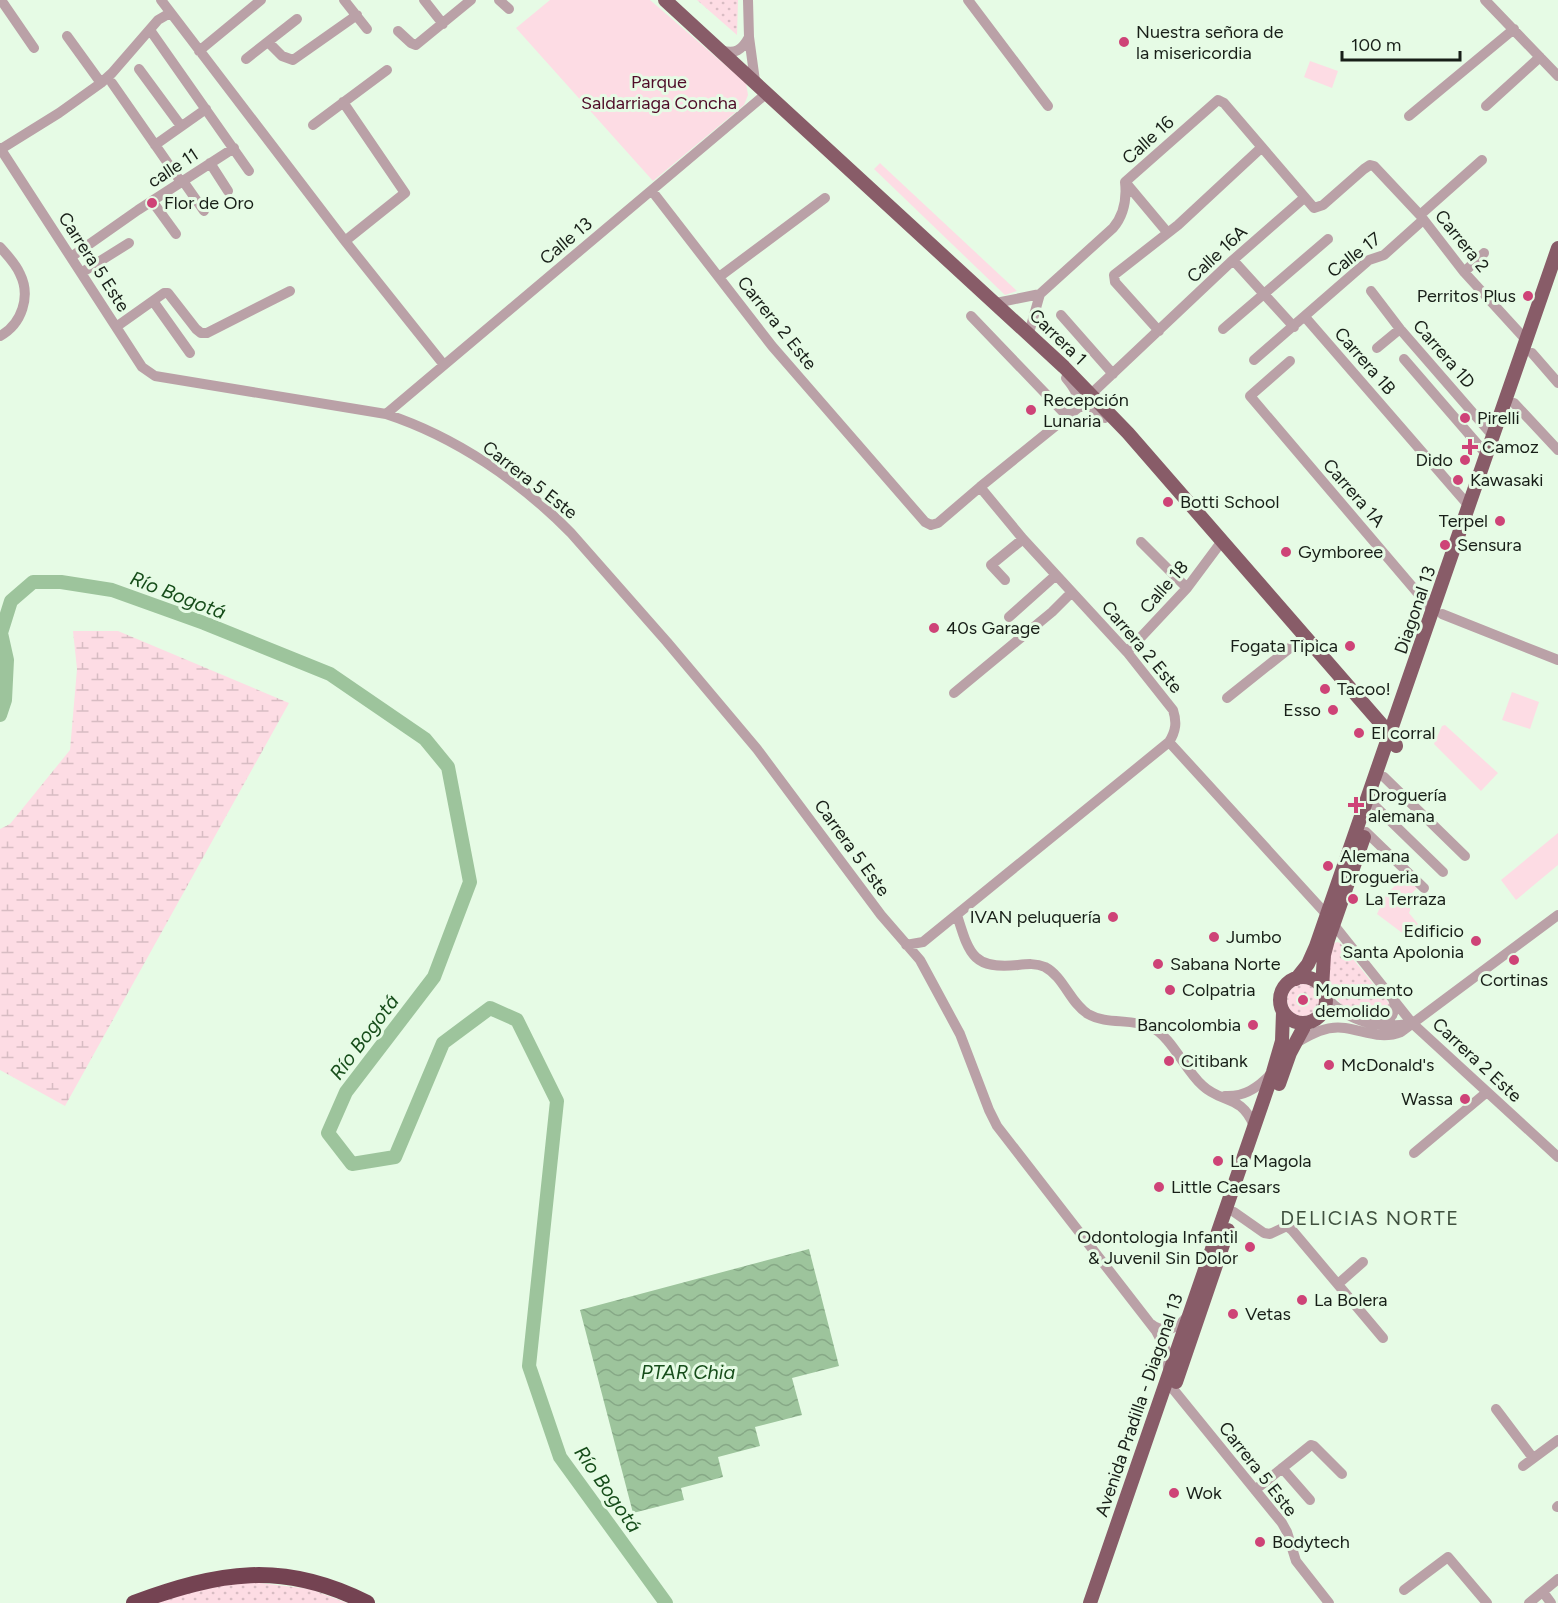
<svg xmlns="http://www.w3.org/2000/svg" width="1558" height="1603" font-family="Figtree,sans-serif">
<defs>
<pattern id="grass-dots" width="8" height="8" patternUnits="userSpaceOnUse" patternTransform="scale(1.5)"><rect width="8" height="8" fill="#fddce4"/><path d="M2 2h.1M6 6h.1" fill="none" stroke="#d8bcc3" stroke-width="1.8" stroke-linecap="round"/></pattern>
<pattern id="wetland-marsh" width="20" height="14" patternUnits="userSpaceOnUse" patternTransform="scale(1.5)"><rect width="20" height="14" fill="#fddce4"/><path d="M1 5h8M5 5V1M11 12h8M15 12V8" fill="none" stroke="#d8bcc3"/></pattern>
<pattern id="water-waves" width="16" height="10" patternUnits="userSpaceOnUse" patternTransform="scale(1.5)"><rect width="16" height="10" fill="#9dc49c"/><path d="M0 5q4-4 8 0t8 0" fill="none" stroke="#86a886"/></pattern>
</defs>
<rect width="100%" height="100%" fill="#e6fbe5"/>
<path fill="url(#grass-dots)" d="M697,0H738L737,35Z
M1337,942L1340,943L1392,1007L1390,1015C1383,1017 1375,1019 1367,1018C1346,1017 1328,992 1328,972C1327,962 1331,953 1333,944Z
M1287 1000a16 16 0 1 1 32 0a16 16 0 1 1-32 0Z
M244,1581L310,1589L347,1603H150L172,1595Z"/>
<path fill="url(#wetland-marsh)" d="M73,631H118L289,703L65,1106L0,1070V829L10,824L70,750L77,669Z"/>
<path fill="#fddce4" d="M550,0H650L746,83L748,95L744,105L653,181L516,28Z
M1310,61L1338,71L1332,88L1304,77Z
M880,163L882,165L1017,291L1005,295L874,169Z
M1512,692L1539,702L1530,729L1502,720Z
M1445,725L1498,773L1481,791L1434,744L1442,726Z
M1558,833V865L1516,900L1501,880Z
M1405,875L1417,888L1406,899L1412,905L1409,913L1418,924L1405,935L1377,914L1386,895Z"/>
<path fill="url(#water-waves)" d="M809,1249L839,1366L792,1378L802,1415L755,1427L760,1446L718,1457L723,1477L681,1488L684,1500L633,1513L580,1310Z"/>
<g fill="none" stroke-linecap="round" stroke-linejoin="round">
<path stroke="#9dc49c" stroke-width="14" d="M0,715L5,700L7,660L1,633L11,601L33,582H61L112,590L204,623L330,674L425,739L448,767L470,882L434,977L346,1092L328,1133L352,1164L395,1157L443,1043L490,1008L517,1020L557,1101L529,1366L560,1457L666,1603"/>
<path stroke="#baa1a7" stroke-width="10" d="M1,0L34,48
M161,0L345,241L444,365
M344,0L367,29
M424,0L443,24
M499,0L509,9
M748,0L749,37L755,81
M968,0L1048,106
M1485,0L1558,76
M150,30L249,171
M398,31L411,43L416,45L471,0
M67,36L101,83
M268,42L282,56L293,60L357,15
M721,50C735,55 742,50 749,37
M199,51L261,0
M246,59L297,19
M139,69L181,126
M112,83L181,182
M343,102L405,193L345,241
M1486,106L1540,57
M1409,116L1514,29
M313,125L387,70
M155,145L206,109
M0,148L142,367L155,376L386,414C456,437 520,481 571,533L667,642L757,749L881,915L920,960L960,1034L989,1110L997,1126L1156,1331L1167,1352L1168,1369
M1,149L59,113L101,83L112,73L158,20L170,13
M210,163L228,191
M183,181L204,211
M1126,183L1167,232
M652,191L772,346L925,522L931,525L938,523L980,487L1079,407H1091L1105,418
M152,201L176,234
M1420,215L1482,160
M0,247C7,255 16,264 20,274C31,296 22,324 0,336
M71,257L138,210L234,148
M1233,260L1294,327
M1464,272L1484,253
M81,273L129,243
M719,277L825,198
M1371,291L1400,329L1493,436
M153,301L190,353
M996,303L1040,294L1113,228C1124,215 1127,200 1125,182L1218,100L1224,103L1314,208L1323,205L1364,169L1370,165L1374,166L1420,215L1464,272L1526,340
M1061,315L1113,374
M971,316L1067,416
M1305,317L1469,506
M116,327L164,293H168L196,329L201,333H207L290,291
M1223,329L1328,239
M1159,331L1115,282L1114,275L1178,225L1261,148
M1029,333L1040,294
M1377,348L1400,329
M1532,353L1558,383
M1404,359L1487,455
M1254,360L1369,260L1384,255L1423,220
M1290,361L1250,396L1433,611
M1066,378C1076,390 1081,397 1072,411
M1090,395L1233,260L1304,198
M1514,403L1558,450
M386,414L767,93
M1141,542L1187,588
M1005,580L991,565L1023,539
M1442,614L1558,660
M1009,617L1056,575
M1127,652L1187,588L1222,541
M954,693L1052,612L1072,592
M1227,698L1305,636
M1169,742L1327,915
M1384,777L1465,856
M1375,806L1443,872
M1366,832L1424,888
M957,915C969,953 972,970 1018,965C1027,964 1036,963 1045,967C1064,977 1070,1003 1088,1014C1107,1025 1131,1018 1151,1027C1171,1036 1185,1070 1202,1085C1222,1104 1241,1094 1254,1126
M1334,925L1412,1023L1558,1157
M906,945L923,942L1169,742C1176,731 1177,722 1173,710L1127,652L1023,539L980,487
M1326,997C1347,1021 1377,1029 1409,1024
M1378,1024C1391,1022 1398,1011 1393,999
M1296,1043C1311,1034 1327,1025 1345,1028C1365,1031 1381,1040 1401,1032L1558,915
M1225,1096C1244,1097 1258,1088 1271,1074
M1414,1153L1487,1092
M1234,1212L1264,1233L1270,1234L1287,1226L1292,1230L1383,1338
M1338,1284L1363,1262
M1151,1324C1165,1335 1179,1328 1188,1315
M1173,1389L1282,1523L1287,1532L1296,1561L1329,1603
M1496,1409L1533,1458
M1523,1466L1558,1440
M1282,1468L1310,1500
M1255,1490L1311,1445L1314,1446L1342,1474
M1557,1507L1558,1506
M1404,1590L1448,1557L1487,1603
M1543,1592L1551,1603
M1529,1603L1558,1579"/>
<path stroke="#885c68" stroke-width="14" d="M665,0L1064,367L1128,433L1390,734L1394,739L1396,746
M1280 1000a23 23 0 1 1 46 0a23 23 0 1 1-46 0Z
M1296,979L1308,964L1316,946L1558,248
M1322,988L1324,955L1328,940L1364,837
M1279,1084L1290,1053L1306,1023
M1176,1382L1228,1230
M1090,1603L1273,1072L1282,1041L1283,1012"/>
<path stroke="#744352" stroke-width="16" d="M134,1603C219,1572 282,1560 367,1603"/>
</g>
<g fill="#ce4377" stroke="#e6fbe5" stroke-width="2">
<circle cx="1124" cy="42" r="6"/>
<circle cx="152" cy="203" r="6"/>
<circle cx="1528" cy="296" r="6"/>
<circle cx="1031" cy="410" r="6"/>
<circle cx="1465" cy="418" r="6"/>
<path d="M1467 438h6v6h6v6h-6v6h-6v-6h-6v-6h6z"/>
<circle cx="1465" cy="460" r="6"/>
<circle cx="1458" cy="480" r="6"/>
<circle cx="1168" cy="502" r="6"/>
<circle cx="1500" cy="521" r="6"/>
<circle cx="1445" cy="545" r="6"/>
<circle cx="1286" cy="552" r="6"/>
<circle cx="934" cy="628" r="6"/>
<circle cx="1350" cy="646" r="6"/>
<circle cx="1325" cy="689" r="6"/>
<circle cx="1333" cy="710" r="6"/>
<circle cx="1359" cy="733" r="6"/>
<path d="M1353 796h6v6h6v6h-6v6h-6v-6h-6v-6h6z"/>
<circle cx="1328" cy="866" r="6"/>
<circle cx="1353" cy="899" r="6"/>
<circle cx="1113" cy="917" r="6"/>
<circle cx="1214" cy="937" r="6"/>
<circle cx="1476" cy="941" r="6"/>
<circle cx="1514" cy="960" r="6"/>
<circle cx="1158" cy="964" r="6"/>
<circle cx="1170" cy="990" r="6"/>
<circle cx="1303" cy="1000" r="6"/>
<circle cx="1253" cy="1025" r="6"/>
<circle cx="1169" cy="1061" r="6"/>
<circle cx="1329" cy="1065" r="6"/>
<circle cx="1465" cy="1099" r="6"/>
<circle cx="1218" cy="1161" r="6"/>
<circle cx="1159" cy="1187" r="6"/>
<circle cx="1250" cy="1247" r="6"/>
<circle cx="1302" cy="1300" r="6"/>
<circle cx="1233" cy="1314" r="6"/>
<circle cx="1174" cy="1493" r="6"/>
<circle cx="1260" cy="1542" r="6"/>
</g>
<g text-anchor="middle" stroke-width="6" stroke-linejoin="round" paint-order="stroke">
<g font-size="18" fill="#181f18" stroke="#e6fbe5" text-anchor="start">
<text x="1136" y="38">Nuestra señora de<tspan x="1136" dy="21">la misericordia</tspan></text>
<text x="164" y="209">Flor de Oro</text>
<text x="1516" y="302" text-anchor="end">Perritos Plus</text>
<text x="1043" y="406">Recepción<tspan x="1043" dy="21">Lunaria</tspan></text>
<text x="1477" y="424">Pirelli</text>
<text x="1482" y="453">Camoz</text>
<text x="1453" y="466" text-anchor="end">Dido</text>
<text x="1470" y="486">Kawasaki</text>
<text x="1180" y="508">Botti School</text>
<text x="1488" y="527" text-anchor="end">Terpel</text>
<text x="1457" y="551">Sensura</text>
<text x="1298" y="558">Gymboree</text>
<text x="946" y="634">40s Garage</text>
<text x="1338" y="652" text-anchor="end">Fogata Tipica</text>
<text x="1337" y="695">Tacoo!</text>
<text x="1321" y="716" text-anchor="end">Esso</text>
<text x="1371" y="739">El corral</text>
<text x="1368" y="801">Droguería<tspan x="1368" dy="21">alemana</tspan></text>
<text x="1340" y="862">Alemana<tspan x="1340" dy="21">Drogueria</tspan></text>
<text x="1365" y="905">La Terraza</text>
<text x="1101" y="923" text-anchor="end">IVAN peluquería</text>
<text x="1464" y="937" text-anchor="end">Edificio<tspan x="1464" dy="21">Santa Apolonia</tspan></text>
<text x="1226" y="943">Jumbo</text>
<text x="1170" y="970">Sabana Norte</text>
<text x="1514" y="986" text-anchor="middle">Cortinas</text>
<text x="1182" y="996">Colpatria</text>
<text x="1315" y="996">Monumento<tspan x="1315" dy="21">demolido</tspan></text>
<text x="1241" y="1031" text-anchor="end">Bancolombia</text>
<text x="1181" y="1067">Citibank</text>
<text x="1341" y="1071">McDonald's</text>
<text x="1453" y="1105" text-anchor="end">Wassa</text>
<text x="1230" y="1167">La Magola</text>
<text x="1171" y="1193">Little Caesars</text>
<text x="1238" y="1243" text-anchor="end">Odontologia Infantil<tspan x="1238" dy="21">&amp; Juvenil Sin Dolor</tspan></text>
<text x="1314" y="1306">La Bolera</text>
<text x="1245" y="1320">Vetas</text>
<text x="1186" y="1499">Wok</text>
<text x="1272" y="1548">Bodytech</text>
</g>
<g font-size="18" fill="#4f0c28" stroke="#e6fbe5">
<text x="659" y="88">Parque<tspan x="659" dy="21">Saldarriaga Concha</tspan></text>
</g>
<g font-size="18" fill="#181f18" stroke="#e6fbe5">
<text transform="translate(1148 140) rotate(-42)" y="6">Calle 16</text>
<text transform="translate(173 168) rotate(-33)" y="6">calle 11</text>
<text transform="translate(566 241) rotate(-40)" y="6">Calle 13</text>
<text transform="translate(1462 241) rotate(51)" y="6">Carrera 2</text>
<text transform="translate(1217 254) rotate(-43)" y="6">Calle 16A</text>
<text transform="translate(1354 255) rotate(-37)" y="6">Calle 17</text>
<text transform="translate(94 262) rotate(57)" y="6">Carrera 5 Este</text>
<text transform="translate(777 323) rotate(51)" y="6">Carrera 2 Este</text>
<text transform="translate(1058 337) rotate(44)" y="6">Carrera 1</text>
<text transform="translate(1444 354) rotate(49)" y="6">Carrera 1D</text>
<text transform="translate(1365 361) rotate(49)" y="6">Carrera 1B</text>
<text transform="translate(530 480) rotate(38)" y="6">Carrera 5 Este</text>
<text transform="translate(1354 493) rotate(49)" y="6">Carrera 1A</text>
<text transform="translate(1164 587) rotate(-49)" y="6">Calle 18</text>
<text transform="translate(1415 610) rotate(-71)" y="6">Diagonal 13</text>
<text transform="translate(1142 647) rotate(50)" y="6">Carrera 2 Este</text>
<text transform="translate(852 848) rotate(54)" y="6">Carrera 5 Este</text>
<text transform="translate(1477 1060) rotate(43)" y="6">Carrera 2 Este</text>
<text transform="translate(1139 1405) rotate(-71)" y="6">Avenida Pradilla - Diagonal 13</text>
<text transform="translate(1258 1469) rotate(52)" y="6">Carrera 5 Este</text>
</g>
<g font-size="20" font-style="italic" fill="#164d1a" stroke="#e6fbe5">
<text transform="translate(178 595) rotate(21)" y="7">Río Bogotá</text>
<text transform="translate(364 1037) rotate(-53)" y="7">Río Bogotá</text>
<text x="688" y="1379">PTAR Chia</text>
<text transform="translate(608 1489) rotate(55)" y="7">Río Bogotá</text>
</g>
<g font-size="20" letter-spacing="1.5" fill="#40513f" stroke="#e6fbe5">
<text x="1370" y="1225">DELICIAS NORTE</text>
</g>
</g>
<path d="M1342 51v9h118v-9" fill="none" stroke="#181f18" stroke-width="3"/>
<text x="1351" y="51" font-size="18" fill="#181f18" stroke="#e6fbe5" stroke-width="4.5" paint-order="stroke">100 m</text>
</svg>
